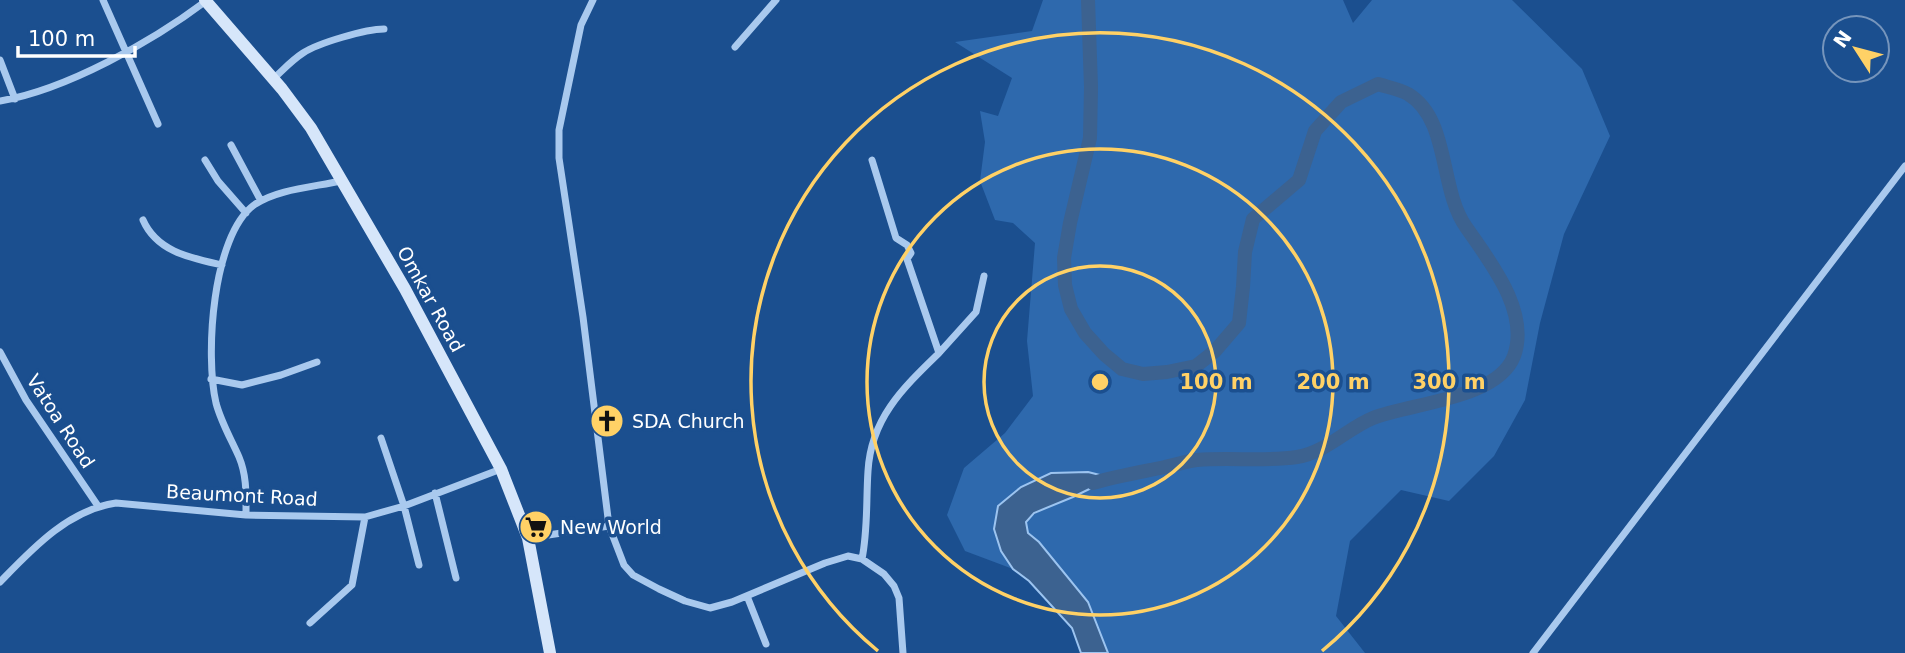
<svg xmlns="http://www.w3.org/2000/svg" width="1905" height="653" font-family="'DejaVu Sans',sans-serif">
<rect width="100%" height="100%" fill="#1b4f8f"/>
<path fill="#2e69ad" d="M1043,0H1343L1353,23L1372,0H1512L1582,69L1610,136L1564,234L1540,323L1525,400L1494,456L1449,501L1401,490L1350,541L1336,616L1365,653H1108L1101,635L1061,572L1039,542L1028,533L1026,522C1046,500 1086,495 1110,477L994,530L1013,569L965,551L947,515L964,468L1005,433L1033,396L1027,341L1035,243L1013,223L995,220L980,181L985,142L980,111L998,116L1012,78L955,42L1032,31Z"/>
<path fill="#3c6290" stroke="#9cc4f0" stroke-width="2" d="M1088,472L1112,478L1073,497L1034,513L1026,522L1028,533L1039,542L1088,602L1108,653H1081L1072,628L1029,581L1013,569L1001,551L994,529L998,506L1021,487L1051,473Z"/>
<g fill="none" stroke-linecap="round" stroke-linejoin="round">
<path stroke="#3c6290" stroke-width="14" d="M1088,0L1091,87L1090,138L1070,223L1064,258L1065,285L1071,309L1085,333L1104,354L1122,369L1143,374L1167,372L1196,366L1215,351L1239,323L1243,287L1245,252L1253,219L1299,180L1315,131L1341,102L1378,84C1387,87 1399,89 1408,94C1450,119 1439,189 1466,227C1490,262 1530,311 1514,356C1498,399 1411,403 1373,418C1348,428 1325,453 1297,457C1264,462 1230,457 1197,460C1186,461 1176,465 1165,467C1141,472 1117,476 1093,483"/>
<path stroke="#a9c9ee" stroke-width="7" d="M103,0L158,124
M593,0L581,25L559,130V158L583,317L609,526L624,565L633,575L659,589L685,601L710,608L732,602L825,563L848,556L862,559L884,574L894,586L899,598L903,653
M735,47L776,0
M0,60L15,99
M273,79C283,70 292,60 303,53C318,43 366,29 384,29
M0,101C66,90 153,41 206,1
M231,145L261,201
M205,160L218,181L246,213
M143,220C157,252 191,258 222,265
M0,352L26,400L98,506
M939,353L976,312L984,276
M211,379L242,385L281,375L317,362
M381,438L404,506L419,565
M435,493L456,578
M246,515C246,495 247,476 239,457C231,439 221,422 216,403C205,356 212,236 254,205C277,189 314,187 341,181
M528,538L609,526
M862,559C868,529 866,501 868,471C871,418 903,388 939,353L907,259L911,253L907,245L896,238L872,160
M0,582C32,549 68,510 116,503L246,515L365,517L404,506L501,469
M747,596L766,644
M310,623L352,585L365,517
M1533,653L1905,166"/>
<path stroke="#d6e6fa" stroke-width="12" d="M205,0L282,89L311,128L405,289L501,469L528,538L550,653"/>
</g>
<g fill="none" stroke="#ffd166" stroke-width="3.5">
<circle cx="1100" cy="382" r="116"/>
<circle cx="1100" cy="382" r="233"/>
<path d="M878 651A349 349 0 1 1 1322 651"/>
</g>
<defs>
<symbol id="church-disc" viewBox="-11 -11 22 22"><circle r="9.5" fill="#ffd166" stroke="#1b4f8f"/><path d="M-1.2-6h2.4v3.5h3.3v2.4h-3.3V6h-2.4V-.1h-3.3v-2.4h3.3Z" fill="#111"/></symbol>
<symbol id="supermarket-disc" viewBox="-11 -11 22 22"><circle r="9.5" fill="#ffd166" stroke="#1b4f8f"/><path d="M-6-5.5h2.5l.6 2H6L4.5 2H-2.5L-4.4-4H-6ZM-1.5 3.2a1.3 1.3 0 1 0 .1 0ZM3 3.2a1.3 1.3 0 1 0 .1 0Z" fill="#111"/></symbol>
</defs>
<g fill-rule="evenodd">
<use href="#church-disc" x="588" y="402" width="38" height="38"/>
<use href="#supermarket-disc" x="517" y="508" width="38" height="38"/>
</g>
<g text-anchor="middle" stroke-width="7" stroke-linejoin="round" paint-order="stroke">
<g font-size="19" fill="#fff" stroke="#1b4f8f">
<text transform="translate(431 299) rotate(61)" y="7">Omkar Road</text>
<text transform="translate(61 421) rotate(57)" y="7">Vatoa Road</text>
<text transform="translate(242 495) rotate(3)" y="7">Beaumont Road</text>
</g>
<g font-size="19" fill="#fff" stroke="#1b4f8f" text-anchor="start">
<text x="632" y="428">SDA Church</text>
<text x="560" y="534">New World</text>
</g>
</g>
<circle cx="1100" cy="382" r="10" fill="#ffd166" stroke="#1b4f8f" stroke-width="3.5"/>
<g font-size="21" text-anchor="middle" font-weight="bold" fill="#ffd166" stroke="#1b4f8f" stroke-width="7" stroke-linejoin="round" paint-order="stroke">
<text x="1216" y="389">100 m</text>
<text x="1333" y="389">200 m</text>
<text x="1449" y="389">300 m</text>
</g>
<g transform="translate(1856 49) rotate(306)"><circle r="33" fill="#1b4f8f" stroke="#7695bc" stroke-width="2"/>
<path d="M0-5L12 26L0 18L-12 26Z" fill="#ffd166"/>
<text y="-10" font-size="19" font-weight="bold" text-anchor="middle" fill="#ffffff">N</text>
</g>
<path d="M18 46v10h117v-10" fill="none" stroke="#ffffff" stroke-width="3.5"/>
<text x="28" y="46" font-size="21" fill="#ffffff" stroke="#1b4f8f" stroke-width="5" paint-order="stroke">100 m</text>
</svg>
